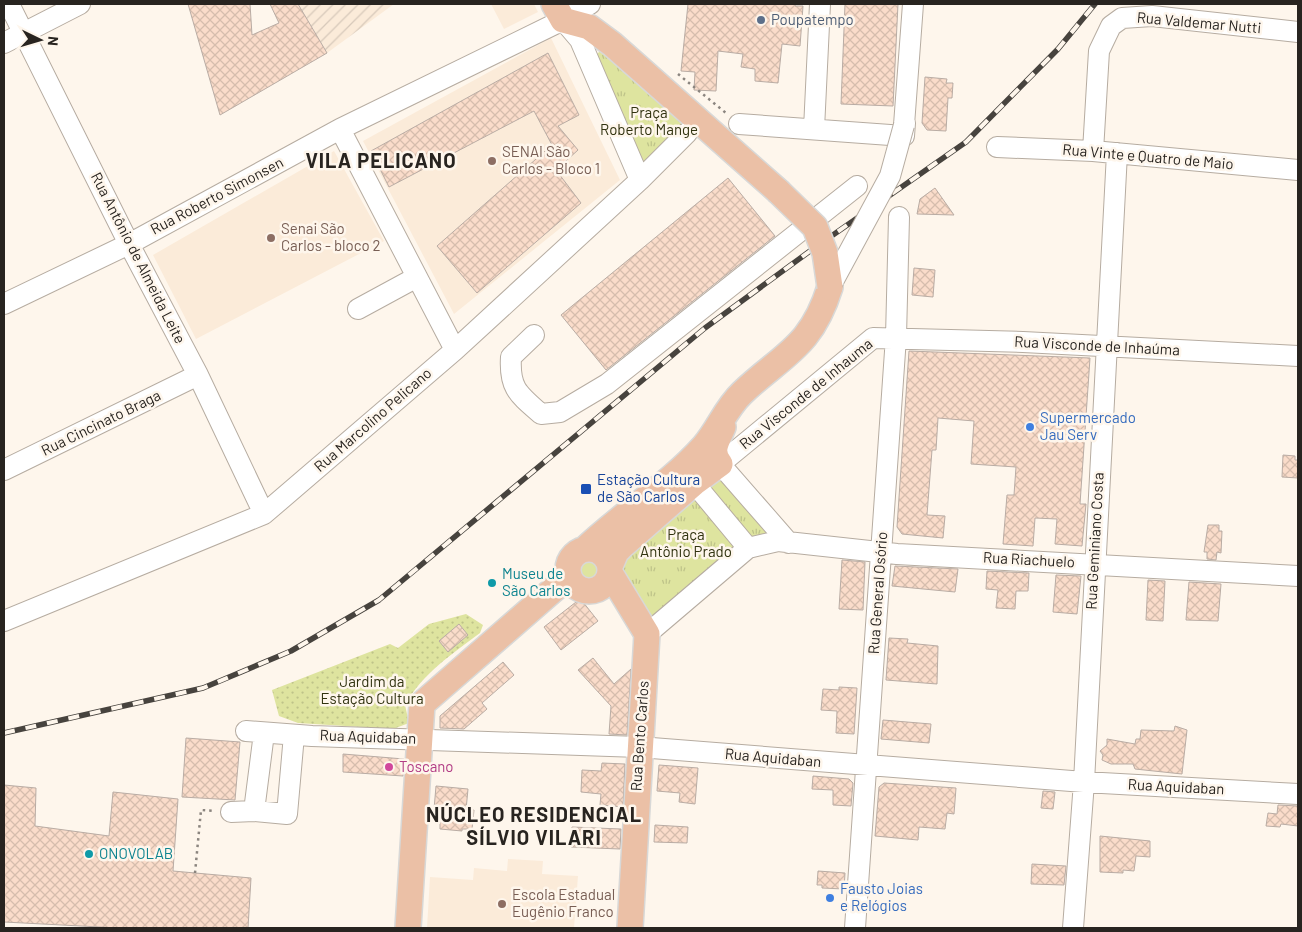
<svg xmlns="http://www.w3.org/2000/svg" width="1302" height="932" font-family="Barlow,sans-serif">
<defs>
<pattern id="industrial-furrows" width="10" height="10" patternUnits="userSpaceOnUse" patternTransform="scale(1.25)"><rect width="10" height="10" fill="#fbebd9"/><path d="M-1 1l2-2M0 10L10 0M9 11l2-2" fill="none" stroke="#d7c9ba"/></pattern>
<pattern id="park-tufts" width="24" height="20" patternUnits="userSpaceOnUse" patternTransform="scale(1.25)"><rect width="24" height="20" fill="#dee49f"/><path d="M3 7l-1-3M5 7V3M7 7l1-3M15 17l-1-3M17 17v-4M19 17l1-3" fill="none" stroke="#bec389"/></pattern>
<pattern id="garden-dots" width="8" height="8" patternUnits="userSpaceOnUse" patternTransform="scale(1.25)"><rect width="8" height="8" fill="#dee49f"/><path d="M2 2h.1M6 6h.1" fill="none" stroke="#bec389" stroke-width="1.8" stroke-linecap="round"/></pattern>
<pattern id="building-cross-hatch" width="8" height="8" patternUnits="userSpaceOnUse" patternTransform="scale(1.25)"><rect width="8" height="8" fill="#fadcca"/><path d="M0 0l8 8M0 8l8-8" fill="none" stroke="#d6bdad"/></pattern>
</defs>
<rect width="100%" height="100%" fill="#fef6ec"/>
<path fill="#fbebd9" d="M491,4H534L538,12L504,29Z
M551,38L620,180L454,314L363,141Z
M334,151L384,241L196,339L153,255Z
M508,859L543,861L542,874L578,876L574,928H427L430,877L473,880L474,868L507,871Z"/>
<path fill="url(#industrial-furrows)" d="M298,4H394L327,53Z"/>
<path fill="#dee49f" d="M579 570a11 11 0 1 1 22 0a11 11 0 1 1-22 0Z"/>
<path fill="url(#park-tufts)" d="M601,50L688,122L649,159L643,161L635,157L595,56Z
M723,473L779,537L752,539L709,487Z
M692,494L737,547L650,620L622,570L625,555Z"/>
<path fill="url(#garden-dots)" d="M466,614L483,625L480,633C451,655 423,673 405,705L409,723L393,729L298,723L279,716L272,690L390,644L398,648L429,624Z"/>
<path fill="url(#building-cross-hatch)" stroke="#b9aca4" d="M188,4H250L252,35L279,23L270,4H298L327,53L220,115Z
M688,4H796L795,6H803L800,46L782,44L778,83L755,81V69L741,67L743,54L718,51L716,91L694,90L695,72L681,71Z
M845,4H898L893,106L841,104Z
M548,53L579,115L558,126L578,150L556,170L581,203L477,293L437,246L552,145L534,111L389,187L371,151Z
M925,77L947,79L946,83H953L952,98H948L946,131L927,130L922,123Z
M728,178L775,236L606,370L561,315Z
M935,188L954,215L917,214L920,199Z
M914,268L935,270L933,297L912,295Z
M909,351L1090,358L1080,504H1086L1082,546L1055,544L1057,519L1035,518L1033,546L1003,544L1007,495H1014L1016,467L971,464L974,421L938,418L936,450H932L927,515L945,516L943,538L902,534L897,527Z
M1283,455L1295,456V460H1298V478L1282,477Z
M1208,525H1219V531H1222L1221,553L1217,552L1216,560L1207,559V552H1204Z
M842,560L865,562L863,610L839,609Z
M895,566L958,569L955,592L892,586Z
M987,571L1029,573L1028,591H1016L1015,609L996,608L998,590L986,589Z
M1056,575L1081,576L1077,614L1053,612Z
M1148,580L1165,581L1163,621L1146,620Z
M1189,582L1221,584L1218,621L1186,620Z
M576,602H583L598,621L561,650L544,627Z
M459,624L468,635L448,652L439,641Z
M889,638L908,639L907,643L938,646L937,684L886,680Z
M593,658L614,684L631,669L627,735L609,734L611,706L578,670Z
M503,662L514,675L482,703L487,709L464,729L440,728V716Z
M839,687L857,688L854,734L836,733L837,711L821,710L823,689L839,690Z
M883,720L931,724L929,743L881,739Z
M1175,726L1187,730L1182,774L1135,769L1133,764H1111L1102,760L1103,755L1100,751L1107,745V739L1135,744L1136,739H1140L1141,730L1174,731Z
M186,738L240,742L235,800L182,797Z
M343,754L404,759L403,776L343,772Z
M602,763L625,764L623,807L600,805L601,794L581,792L582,770L601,771Z
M659,765L698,768L695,804L679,802L680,793L657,791Z
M813,776L849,779L853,783L851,806L833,805V790L812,789Z
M884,783L956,788L954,814L947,813L945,829L919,827L918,840L875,836L879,787Z
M4,785L36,788L35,826L109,836L113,792L178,799L173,871L251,878L248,928H119L4,922Z
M436,786L468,789L466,810H474L472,829H462V831L440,829V822L433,821Z
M1043,791L1055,792L1053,809L1041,808Z
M1278,805L1298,806V826L1281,824L1280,827L1266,826L1268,813L1277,814Z
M655,825L688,827L687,843L654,842Z
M572,827L621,829L620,849L571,847Z
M1100,836L1150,841V857L1136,856L1134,871L1123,870V873L1100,872Z
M1032,864L1066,866L1064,885L1031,884Z
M818,871L845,873L844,889L822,888V885H817Z"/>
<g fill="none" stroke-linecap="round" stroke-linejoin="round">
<defs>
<path id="minor" d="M9,4L129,244L198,375L264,514
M563,20L580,40L640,180
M4,43L80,4
M739,124L904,136L905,123
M904,125L913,4
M340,129L455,350
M814,129L820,4
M997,147L1093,151L1298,170
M1093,151L1099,51L1111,26L1122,18L1152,16L1298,32
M4,304L129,244L340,129L563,20L590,4
M358,309L417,277
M534,335L511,357C509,388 518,394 541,414L560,412L607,384L857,186
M4,470L198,375
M694,483L748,548
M789,543L720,464L873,338L1023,342L1298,356
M4,621L264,514L455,350L640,180L687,133
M647,634L748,548L778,541L897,554L1298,576
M246,731L312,736L639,747L1084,782L1298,794
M264,733L254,811L287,814L294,735
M231,812L254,811
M855,928L896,337L899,217
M1073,928L1084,782L1117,153"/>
<path id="major" d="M554,4L563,20L589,27L612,44L778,191
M585,549C623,513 669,485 704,446C718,430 726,408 742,393C783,354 811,348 830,287
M568 570a21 21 0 1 1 42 0a21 21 0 1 1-42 0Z
M610,566L616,552L623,545L694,483L720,464C709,450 718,440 723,427
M610,573L647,634L630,928
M408,928L422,704L569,576"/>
</defs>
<use href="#minor" stroke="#b6aca1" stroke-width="22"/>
<use href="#major" stroke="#d8d8d7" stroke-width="28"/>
<path stroke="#8b857f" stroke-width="2.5" stroke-dasharray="2.5 4" stroke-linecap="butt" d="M678,74L726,113
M195,873L201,810L215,811"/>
<use href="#minor" stroke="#fff" stroke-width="20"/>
<use href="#major" stroke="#ebc0a6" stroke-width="25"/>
<defs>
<path id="rail" d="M4,733L203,688L291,651L379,600L705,328L810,251L966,142L1058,49L1095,4"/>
</defs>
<use href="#rail" stroke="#47433e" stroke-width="5.5"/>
<use href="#rail" stroke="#fef6ec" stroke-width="4" stroke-dasharray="11" stroke-linecap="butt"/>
<defs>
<path id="minor-bridge" d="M830,287L890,176L904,125"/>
<path id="major-bridge" d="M778,191L815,227L825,253L830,287"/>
</defs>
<use href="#minor-bridge" stroke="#b6aca1" stroke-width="22" stroke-linecap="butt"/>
<use href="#major-bridge" stroke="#d8d8d7" stroke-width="28" stroke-linecap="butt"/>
<use href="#minor-bridge" stroke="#fff" stroke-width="20"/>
<use href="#major-bridge" stroke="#ebc0a6" stroke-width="25"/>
</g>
<circle fill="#5c6f8a" stroke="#fef6ec" stroke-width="2" cx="761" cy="20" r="5"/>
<g fill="#8d6e63" stroke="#fef6ec" stroke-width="2">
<circle cx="492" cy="161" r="5"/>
<circle cx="271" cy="238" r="5"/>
<circle cx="502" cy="904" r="5"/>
</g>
<g fill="#3f7fe0" stroke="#fef6ec" stroke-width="2">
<circle cx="1030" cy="427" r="5"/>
<circle cx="830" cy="898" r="5"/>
</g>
<rect fill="#1a4fb4" stroke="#fef6ec" stroke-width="2" x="580" y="483" width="12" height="12" rx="2.5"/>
<g fill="#0f9aa8" stroke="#fef6ec" stroke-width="2">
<circle cx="492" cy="583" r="5"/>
<circle cx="89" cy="854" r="5"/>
</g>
<circle fill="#d1479c" stroke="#fef6ec" stroke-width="2" cx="389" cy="767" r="5"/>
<g text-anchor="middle" stroke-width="5" stroke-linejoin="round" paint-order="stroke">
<g font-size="15" fill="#4e5e75" stroke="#fef6ec" text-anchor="start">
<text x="771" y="25">Poupatempo</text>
</g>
<g font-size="15" fill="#282420" stroke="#fef6ec">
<text transform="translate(1199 23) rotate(5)" y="5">Rua Valdemar Nutti</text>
<text transform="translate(1148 157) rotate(5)" y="5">Rua Vinte e Quatro de Maio</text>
<text transform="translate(217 196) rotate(-28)" y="5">Rua Roberto Simonsen</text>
<text transform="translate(138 258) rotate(63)" y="5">Rua Antônio de Almeida Leite</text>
<text transform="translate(1097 346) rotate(3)" y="5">Rua Visconde de Inhaúma</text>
<text transform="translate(806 394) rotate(-39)" y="5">Rua Visconde de Inhauma</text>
<text transform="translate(373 420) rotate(-41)" y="5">Rua Marcolino Pelicano</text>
<text transform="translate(101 423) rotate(-26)" y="5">Rua Cincinato Braga</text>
<text transform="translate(1095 541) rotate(-87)" y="5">Rua Geminiano Costa</text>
<text transform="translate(1029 560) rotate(3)" y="5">Rua Riachuelo</text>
<text transform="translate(878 593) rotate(-86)" y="5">Rua General Osório</text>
<text transform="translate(640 736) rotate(-86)" y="5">Rua Bento Carlos</text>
<text transform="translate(368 737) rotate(2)" y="5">Rua Aquidaban</text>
<text transform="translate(773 758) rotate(5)" y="5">Rua Aquidaban</text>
<text transform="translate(1176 787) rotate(3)" y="5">Rua Aquidaban</text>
</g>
<g font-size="15" fill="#313310" stroke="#fef6ec">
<text x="649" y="118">Praça<tspan x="649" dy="17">Roberto Mange</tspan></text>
<text x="686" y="540">Praça<tspan x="686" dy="17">Antônio Prado</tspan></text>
<text x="372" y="687">Jardim da<tspan x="372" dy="17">Estação Cultura</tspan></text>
</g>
<g font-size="15" fill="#785e54" stroke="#fef6ec" text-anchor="start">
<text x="502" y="157">SENAI São<tspan x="502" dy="17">Carlos - Bloco 1</tspan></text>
<text x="281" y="234">Senai São<tspan x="281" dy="17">Carlos - bloco 2</tspan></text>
<text x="512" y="900">Escola Estadual<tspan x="512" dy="17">Eugênio Franco</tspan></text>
</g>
<g font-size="15" fill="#366cbe" stroke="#fef6ec" text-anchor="start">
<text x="1040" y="423">Supermercado<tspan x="1040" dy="17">Jau Serv</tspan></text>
<text x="840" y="894">Fausto Joias<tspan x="840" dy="17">e Relógios</tspan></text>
</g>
<g font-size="15" fill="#164399" stroke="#fef6ec" text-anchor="start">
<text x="597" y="485">Estação Cultura<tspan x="597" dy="17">de São Carlos</tspan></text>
</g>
<g font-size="15" fill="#0d838f" stroke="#fef6ec" text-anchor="start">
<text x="502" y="579">Museu de<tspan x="502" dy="17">São Carlos</tspan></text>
<text x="99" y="859">ONOVOLAB</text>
</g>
<g font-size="15" fill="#b23c85" stroke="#fef6ec" text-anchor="start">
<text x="399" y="772">Toscano</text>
</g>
<g font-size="20" font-weight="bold" letter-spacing="1" fill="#282420" stroke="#fef6ec">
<text x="381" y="168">VILA PELICANO</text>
<text x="534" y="822">NÚCLEO RESIDENCIAL<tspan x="534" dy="23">SÍLVIO VILARI</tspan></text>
</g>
</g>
<rect width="1302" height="932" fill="none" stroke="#282420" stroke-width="10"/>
<g transform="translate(40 40) rotate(95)" stroke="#fef6ec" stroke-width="4" paint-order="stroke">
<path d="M0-4L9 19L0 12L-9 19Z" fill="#282420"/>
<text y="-8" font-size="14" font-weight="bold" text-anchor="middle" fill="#282420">N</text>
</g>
</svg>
